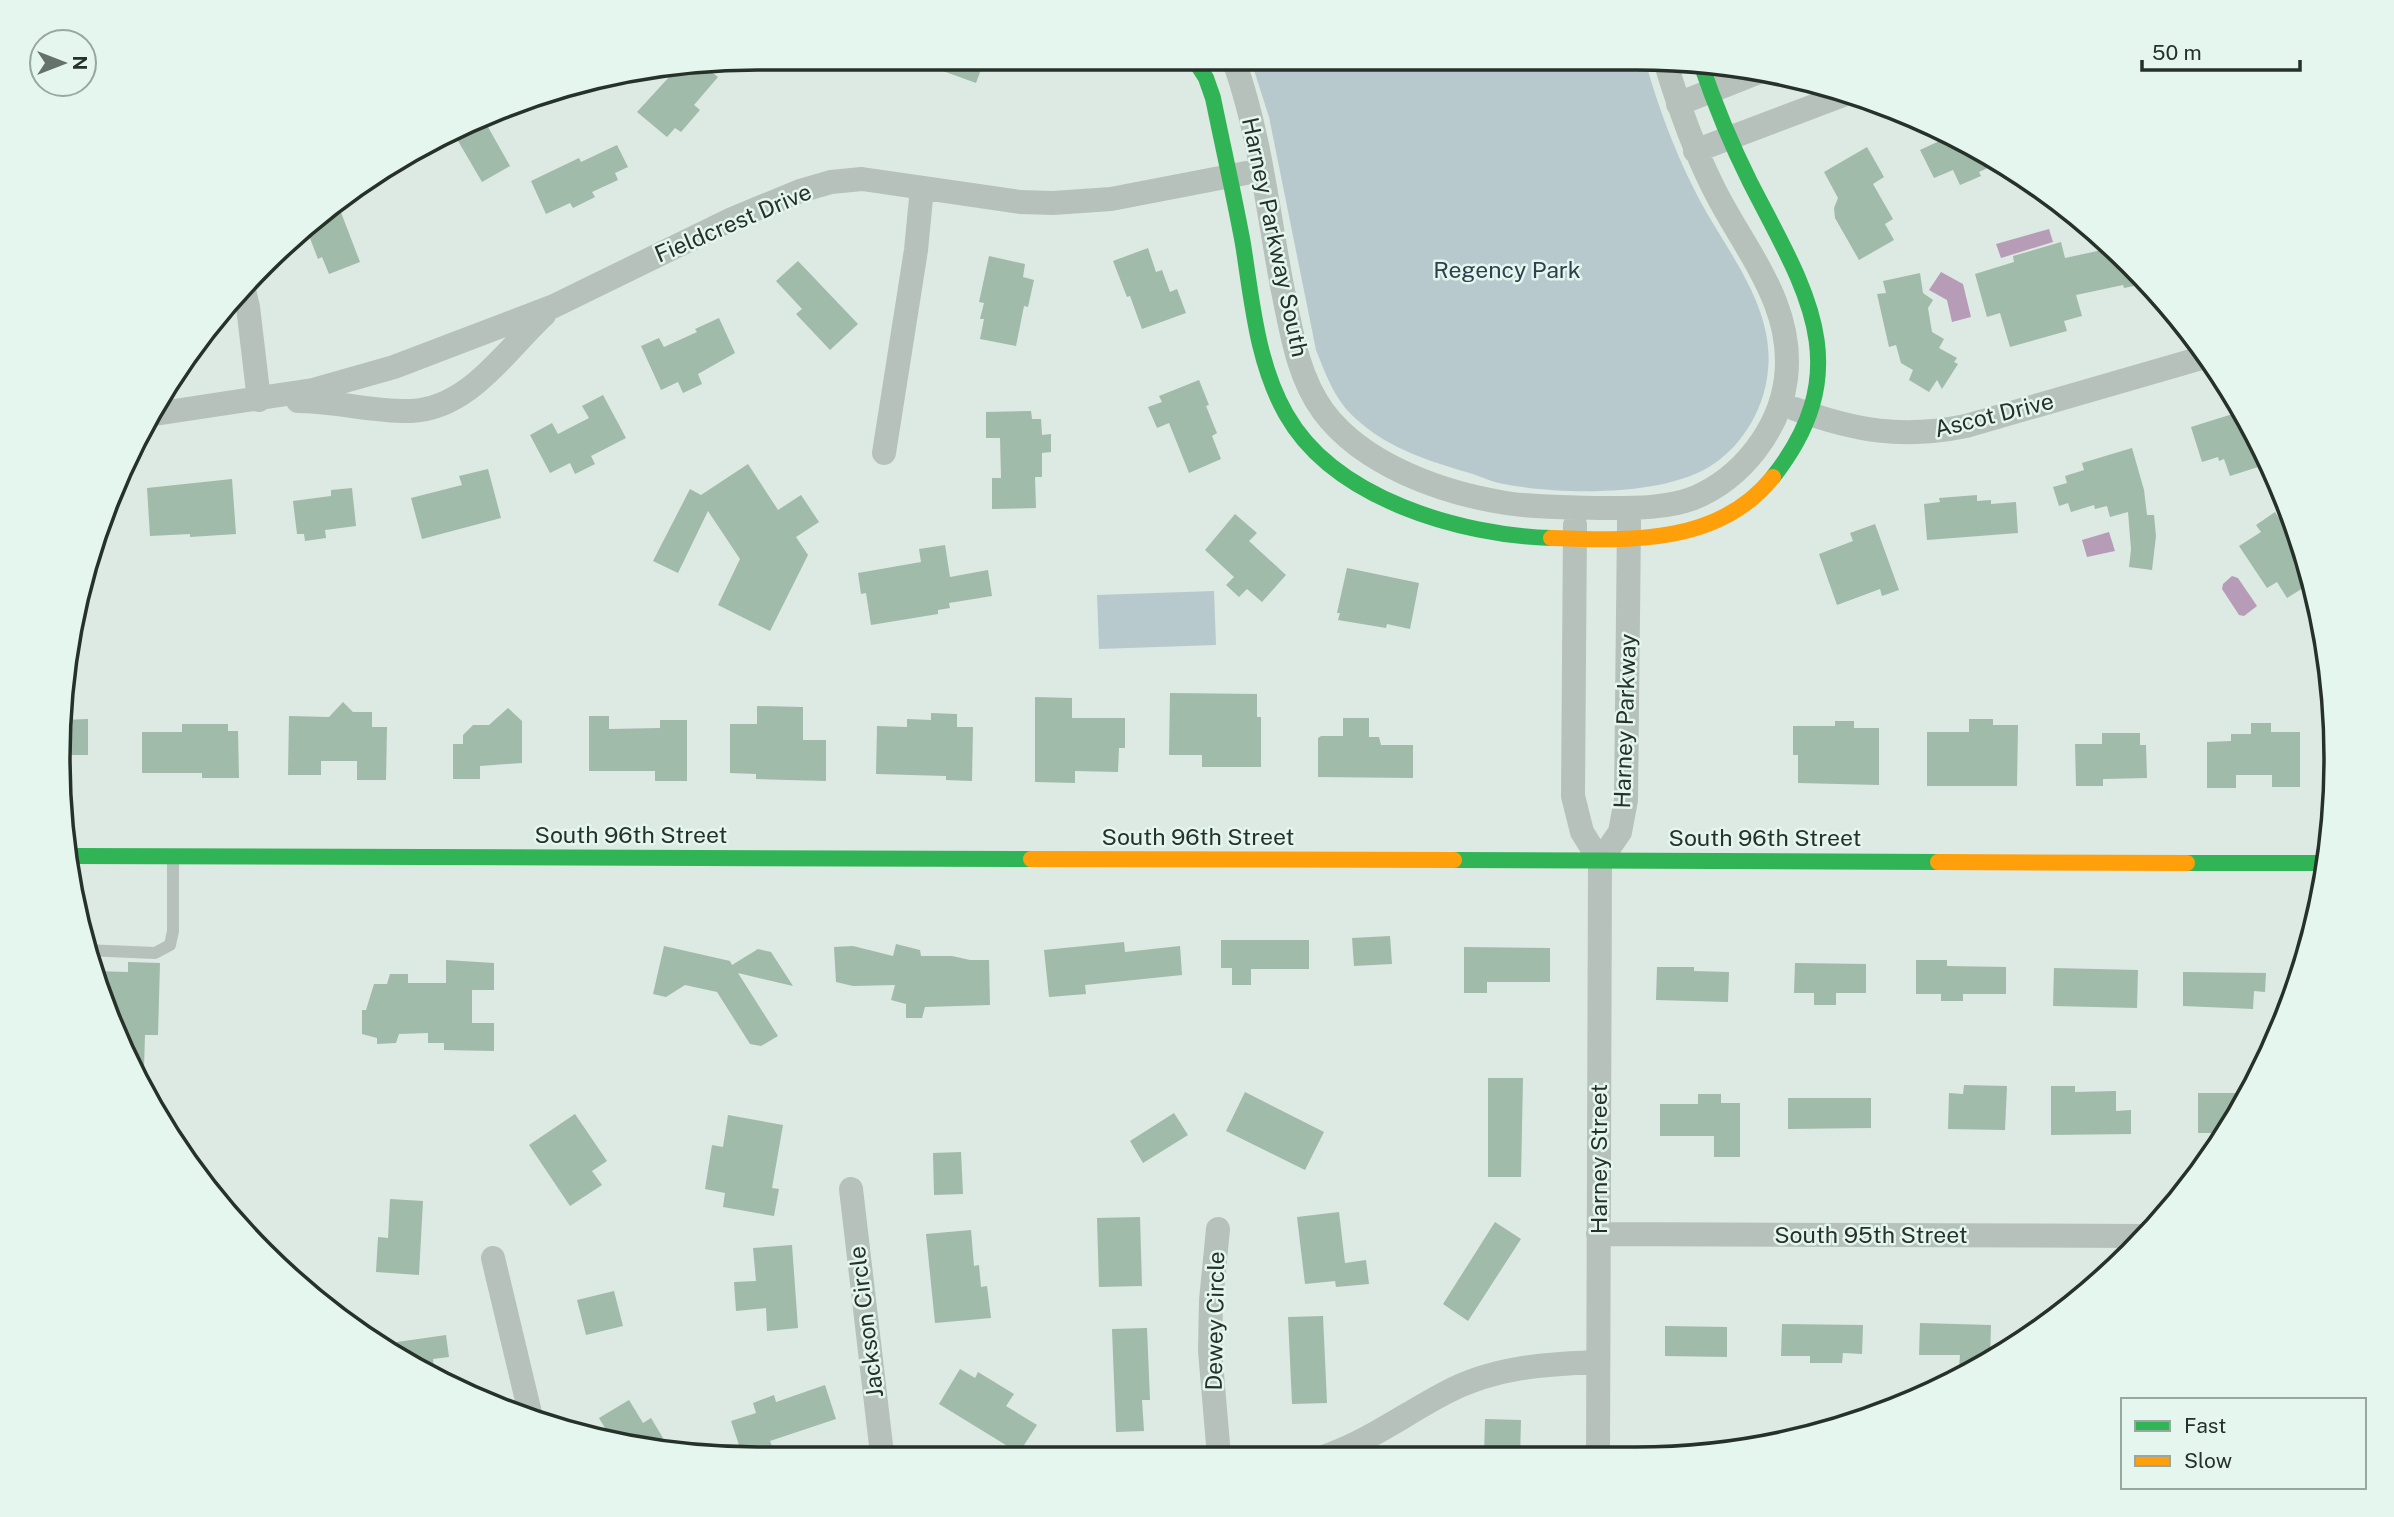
<svg xmlns="http://www.w3.org/2000/svg" width="2394" height="1517" font-family="'Public Sans',sans-serif">
<rect width="100%" height="100%" fill="#dde9e3"/>
<path fill="#b8c9cd" d="M1252,64H1646C1658,106 1673,147 1693,187C1720,244 1775,302 1768,370C1765,406 1745,442 1715,463C1667,498 1555,495 1499,483C1490,481 1482,477 1473,474C1432,462 1388,449 1355,418C1335,400 1326,375 1316,350L1269,117Z
M1214,591L1216,645L1099,649L1097,595Z"/>
<path fill="#b79cb8" d="M2049,229L2053,242L2001,258L1996,244Z
M1941,272L1963,284L1971,317L1952,322L1947,300L1929,290Z
M2109,532L2115,551L2087,557L2082,540Z
M2232,576L2238,578L2257,606L2244,616L2239,615L2222,589L2223,584Z"/>
<path fill="#a0bba9" d="M681,64H701L718,77L694,105L700,110L681,132L675,128L667,137L637,112Z
M930,64H983L976,83L929,66Z
M484,120L510,166L482,182L454,134Z
M1948,137L1996,164L1979,172L1981,176L1960,185L1953,170L1934,178L1920,150Z
M617,145L628,167L615,173L618,180L592,192L595,197L573,208L570,203L546,214L531,181L579,158L581,162Z
M1867,147L1884,177L1873,184L1893,219L1885,224L1894,240L1859,260L1835,218L1834,208L1838,198L1824,172Z
M337,202L360,262L329,274L322,257L318,259L306,228Z
M2061,242L2065,258L2111,248L2148,283L2124,288L2123,285L2076,295L2082,316L2064,321L2067,331L2010,347L2000,313L1987,317L1975,274L2014,262L2013,256Z
M1148,248L1156,272L1162,270L1170,292L1177,289L1186,313L1142,329L1130,296L1127,297L1113,261Z
M989,256L1025,264L1023,277L1034,280L1028,307L1024,306L1016,346L980,339L984,319H980L984,303L979,302Z
M798,261L858,324L830,350L796,314L802,309L776,281Z
M1920,273L1923,293L1933,300L1928,308L1932,332L1944,339L1939,348L1957,358L1954,362L1958,364L1942,389L1937,380L1929,392L1909,380L1913,370L1901,363L1896,345L1889,347L1877,294L1886,293L1883,281Z
M719,318L735,353L698,374L702,384L683,393L678,382L661,390L641,346L659,338L664,347L697,332L695,329Z
M1199,380L1209,405L1206,406L1217,433L1212,436L1221,459L1189,473L1169,423L1157,428L1148,407L1162,402L1159,396Z
M603,395L626,438L591,456L595,464L575,474L570,463L550,473L530,435L552,423L558,434L589,418L582,406Z
M1031,411L1032,419H1041L1042,435L1051,434V452L1042,453V477H1035L1036,508L992,509V478H1001L1000,438H986V412Z
M2239,412L2240,417L2246,416L2262,451L2254,453L2258,467L2230,476L2224,459L2219,461L2218,457L2202,462L2191,427Z
M2132,448L2144,490L2147,515H2154L2156,536L2152,570L2129,567L2131,549L2128,512L2110,517L2107,506L2095,509L2094,505L2071,512L2068,503L2059,506L2053,487L2067,483L2065,476L2084,470L2082,463Z
M748,464L778,510L801,495L819,522L796,537L808,555L770,631L718,605L740,559L708,511L678,573L653,561L690,489L701,495Z
M488,469L501,518L422,539L411,498L462,485L459,476Z
M232,479L236,534L190,537V534L150,536L147,488Z
M352,488L356,526L325,530L326,538L305,541L304,534H297L293,501L331,496V490Z
M1977,495V501L1991,500V504L2016,502L2018,533L1927,540L1924,504L1940,502L1939,498Z
M2275,512L2305,559L2311,583L2287,598L2277,582L2267,588L2239,546L2261,532L2256,525Z
M1235,514L1257,533L1249,541L1286,575L1262,602L1247,589L1239,597L1226,585L1234,577L1205,550Z
M1875,524L1899,590L1882,596L1880,589L1837,605L1819,554L1853,541L1850,533Z
M945,545L950,577L988,570L992,596L949,603L950,608L938,610V614L871,625L866,593L861,594L858,573L921,562L919,549Z
M1347,568L1419,583L1410,629L1387,624L1386,628L1338,620L1340,613H1337Z
M1170,693L1257,694V717H1261V767H1202V755H1169Z
M1035,697L1072,698V718H1125V748H1119L1118,772L1075,771V783L1035,782Z
M343,702L353,712H372V727H387L386,780H357V761H321V775H288L289,716L329,717Z
M757,706L803,707V740H826V781L756,779V774L730,773V724H757Z
M508,708L522,721V763L480,766V779H453V744H463V735L473,725H489Z
M931,713L957,714V727H973L972,781L946,780V776L876,774L877,726L907,727V719L931,720Z
M589,716H609V729L660,728V720H687V781H655V771H589Z
M1343,718H1369V737H1379L1381,745H1413V778L1318,777V738L1321,736H1343Z
M88,719V755H61V750H59L62,720Z
M1969,719H1993V725H2018L2017,786H1927V732H1969Z
M1835,721H1854V728H1879V785L1798,783V755H1793V726H1835Z
M2251,723H2271V732H2300V787H2272V775H2236V788H2207V742L2231,741V734H2251Z
M182,724H228V731H238L239,778H202V773H142V732H182Z
M2102,733H2140V745H2146L2147,778L2103,779V786H2076L2075,744H2102Z
M1390,936L1392,964L1354,966L1352,938Z
M1221,940H1309V969H1251V985H1232V968H1221Z
M1124,942L1125,952L1180,946L1182,975L1085,985L1086,994L1049,997L1044,950Z
M896,944L920,950L921,956H952L970,960H989L990,1005L925,1007L922,1018H906V1004L891,1000L895,985L853,986L836,982L834,947L853,946L893,956Z
M664,946L730,961L732,965L758,949L771,952L793,986L738,973L778,1036L761,1046L750,1044L717,992L685,985L666,997L653,994Z
M1464,947L1550,948V982H1487V993H1464Z
M446,960L494,963V990H472V1023H494V1051L444,1050V1043H428V1033L399,1034L396,1043L377,1044V1038L362,1034V1010H366L374,984H387L390,974H408V983H446Z
M1916,960H1947V966L2006,967V994H1963V1001H1941V994H1916Z
M128,962L160,963L158,1035H145L144,1068H130L93,971L128,972Z
M1795,963L1866,964V993H1836V1005H1814V993H1794Z
M1657,967H1694V971L1729,972L1728,1002L1656,1000Z
M2054,968L2138,970L2137,1008L2053,1006Z
M2183,972L2266,973L2265,992L2254,991L2253,1009L2183,1006Z
M1488,1078H1523L1521,1177H1488Z
M1964,1085L2007,1086L2005,1130L1948,1129L1949,1093L1963,1094Z
M2051,1086H2075V1092L2116,1091V1111L2131,1110V1134L2051,1135Z
M1245,1092L1324,1132L1305,1170L1226,1131Z
M2198,1093H2249L2224,1133H2198Z
M1698,1094H1721V1103H1740V1157H1714V1136H1660V1104H1698Z
M1788,1098H1871V1128L1788,1129Z
M1174,1113L1188,1135L1143,1163L1130,1141Z
M575,1114L607,1161L592,1171L602,1185L570,1206L529,1145Z
M728,1115L783,1125L772,1188L779,1189L774,1216L723,1207L725,1193L705,1189L712,1145L723,1147Z
M961,1152L963,1194L934,1195L933,1153Z
M390,1199L423,1201L419,1275L376,1272L378,1237L388,1238Z
M1339,1212L1345,1263L1366,1260L1369,1284L1336,1287L1335,1281L1305,1284L1297,1217Z
M1140,1217L1142,1286L1099,1287L1097,1218Z
M1495,1222L1521,1239L1468,1321L1443,1304Z
M971,1230L974,1266L979,1265L981,1287L987,1286L991,1318L935,1323L926,1234Z
M792,1245L798,1328L767,1331L766,1308L736,1311L734,1282L756,1281L753,1248Z
M614,1291L623,1326L586,1335L577,1300Z
M1323,1316L1327,1403L1292,1404L1288,1317Z
M1920,1323L1991,1325L1990,1357L1973,1369H1959L1960,1355H1919Z
M1782,1324L1863,1325L1862,1354L1843,1353L1842,1363H1810V1356H1781Z
M1665,1326L1727,1327V1357L1665,1356Z
M1147,1328L1150,1400H1142L1144,1431L1116,1432L1112,1329Z
M446,1335L449,1357L433,1359L435,1374L383,1344Z
M960,1369L975,1378L978,1372L1014,1394L1006,1406L1037,1425L1019,1453L939,1404Z
M825,1385L836,1419L770,1441L775,1454H742L731,1421L756,1413L753,1403L774,1395L776,1402Z
M629,1400L643,1423L651,1418L663,1438L658,1441L665,1453L611,1438L599,1418Z
M1485,1419L1521,1420L1520,1457H1484Z"/>
<g fill="none" stroke-linecap="round" stroke-linejoin="round">
<path stroke="#b7c1bc" stroke-width="12" d="M85,950L155,953L170,945L173,931V858"/>
<path stroke="#b7c1bc" stroke-width="24" d="M1235,64C1260,135 1268,212 1282,286C1291,329 1297,375 1323,411C1363,465 1442,493 1506,503C1537,508 1569,507 1600,508C1631,508 1665,509 1694,498C1742,478 1780,429 1786,378C1795,304 1744,250 1713,187C1693,147 1679,107 1666,64
M1678,104L1759,72
M1695,151L1843,95
M243,286L248,307L259,400
M298,401C336,401 373,412 411,411C469,409 506,350 544,315
M1795,409C1856,431 1902,439 1966,426L2205,357
M148,415L313,390L394,367L554,306L732,219L800,191L831,182L862,179L1020,202L1053,203L1111,199L1246,173
M884,453L916,250L922,188
M1575,525L1573,796L1582,832L1600,861
M1600,861L1620,832L1626,800L1629,522
M851,1189L882,1454
M1218,1229L1211,1300L1210,1351L1219,1456
M1598,1234L2143,1236
M493,1258L531,1417
M1326,1456C1369,1441 1405,1414 1445,1393C1493,1367 1545,1364 1598,1362
M1598,1457L1600,861"/>
<path stroke="#30b455" stroke-width="16" d="M1197,64L1206,78L1213,98C1223,147 1234,195 1243,244C1252,301 1257,363 1286,414C1334,499 1460,535 1551,538
M1701,64C1715,105 1731,144 1750,182C1804,288 1860,366 1773,477
M71,856L1031,859
M1454,860L1938,862
M2187,863H2325"/>
<path stroke="#ff9f0a" stroke-width="16" d="M1551,538C1629,541 1719,545 1773,477
M1031,859L1454,860
M1938,862L2187,863"/>
</g>
<g text-anchor="middle" stroke-width="5" stroke-linejoin="round" paint-order="stroke">
<g font-size="23" fill="#26312a" stroke="#e4f6ee">
<text transform="translate(733 223) rotate(-23)" y="8">Fieldcrest Drive</text>
<text transform="translate(1275 237) rotate(78)" y="8">Harney Parkway South</text>
<text transform="translate(1994 415) rotate(-14)" y="8">Ascot Drive</text>
<text transform="translate(1625 721) rotate(-88)" y="8">Harney Parkway</text>
<text x="631" y="843">South 96th Street</text>
<text x="1198" y="845">South 96th Street</text>
<text x="1765" y="846">South 96th Street</text>
<text transform="translate(1599 1159) rotate(-90)" y="8">Harney Street</text>
<text x="1871" y="1243">South 95th Street</text>
<text transform="translate(1215 1321) rotate(-89)" y="8">Dewey Circle</text>
<text transform="translate(866 1322) rotate(-97)" y="8">Jackson Circle</text>
</g>
<g font-size="23" fill="#2c404d" stroke="#e4f6ee">
<text x="1507" y="278">Regency Park</text>
</g>
</g>
<path d="M0 0H2394V1517H0ZM758 70H1636A688 688 0 0 1 2324 758V759A688 688 0 0 1 1636 1447H758A688 688 0 0 1 70 759V758A688 688 0 0 1 758 70Z" fill="#e4f6ee" fill-rule="evenodd"/>
<path fill="none" stroke="#26312a" stroke-width="3.5" d="M758 70H1636A688 688 0 0 1 2324 758V759A688 688 0 0 1 1636 1447H758A688 688 0 0 1 70 759V758A688 688 0 0 1 758 70Z"/>
<rect x="2121" y="1398" width="245" height="91" fill="#e4f6ee" stroke="#98a7a0" stroke-width="2"/>
<rect x="2135" y="1421" width="35" height="10" fill="#30b455" stroke="#98a7a0" stroke-width="2"/>
<text x="2184" y="1433" font-size="21" fill="#26312a">Fast</text>
<rect x="2135" y="1456" width="35" height="10" fill="#ff9f0a" stroke="#98a7a0" stroke-width="2"/>
<text x="2184" y="1468" font-size="21" fill="#26312a">Slow</text>
<g transform="translate(63 63) rotate(90)"><circle r="33" fill="#e4f6ee" stroke="#98a7a0" stroke-width="2"/>
<path d="M0-5L12 26L0 18L-12 26Z" fill="#66716b"/>
<text y="-10" font-size="19" font-weight="bold" text-anchor="middle" fill="#26312a">N</text>
</g>
<path d="M2142 60v10h158v-10" fill="none" stroke="#26312a" stroke-width="3.5"/>
<text x="2152" y="60" font-size="21" fill="#26312a" stroke="#e4f6ee" stroke-width="5" paint-order="stroke">50 m</text>
</svg>
